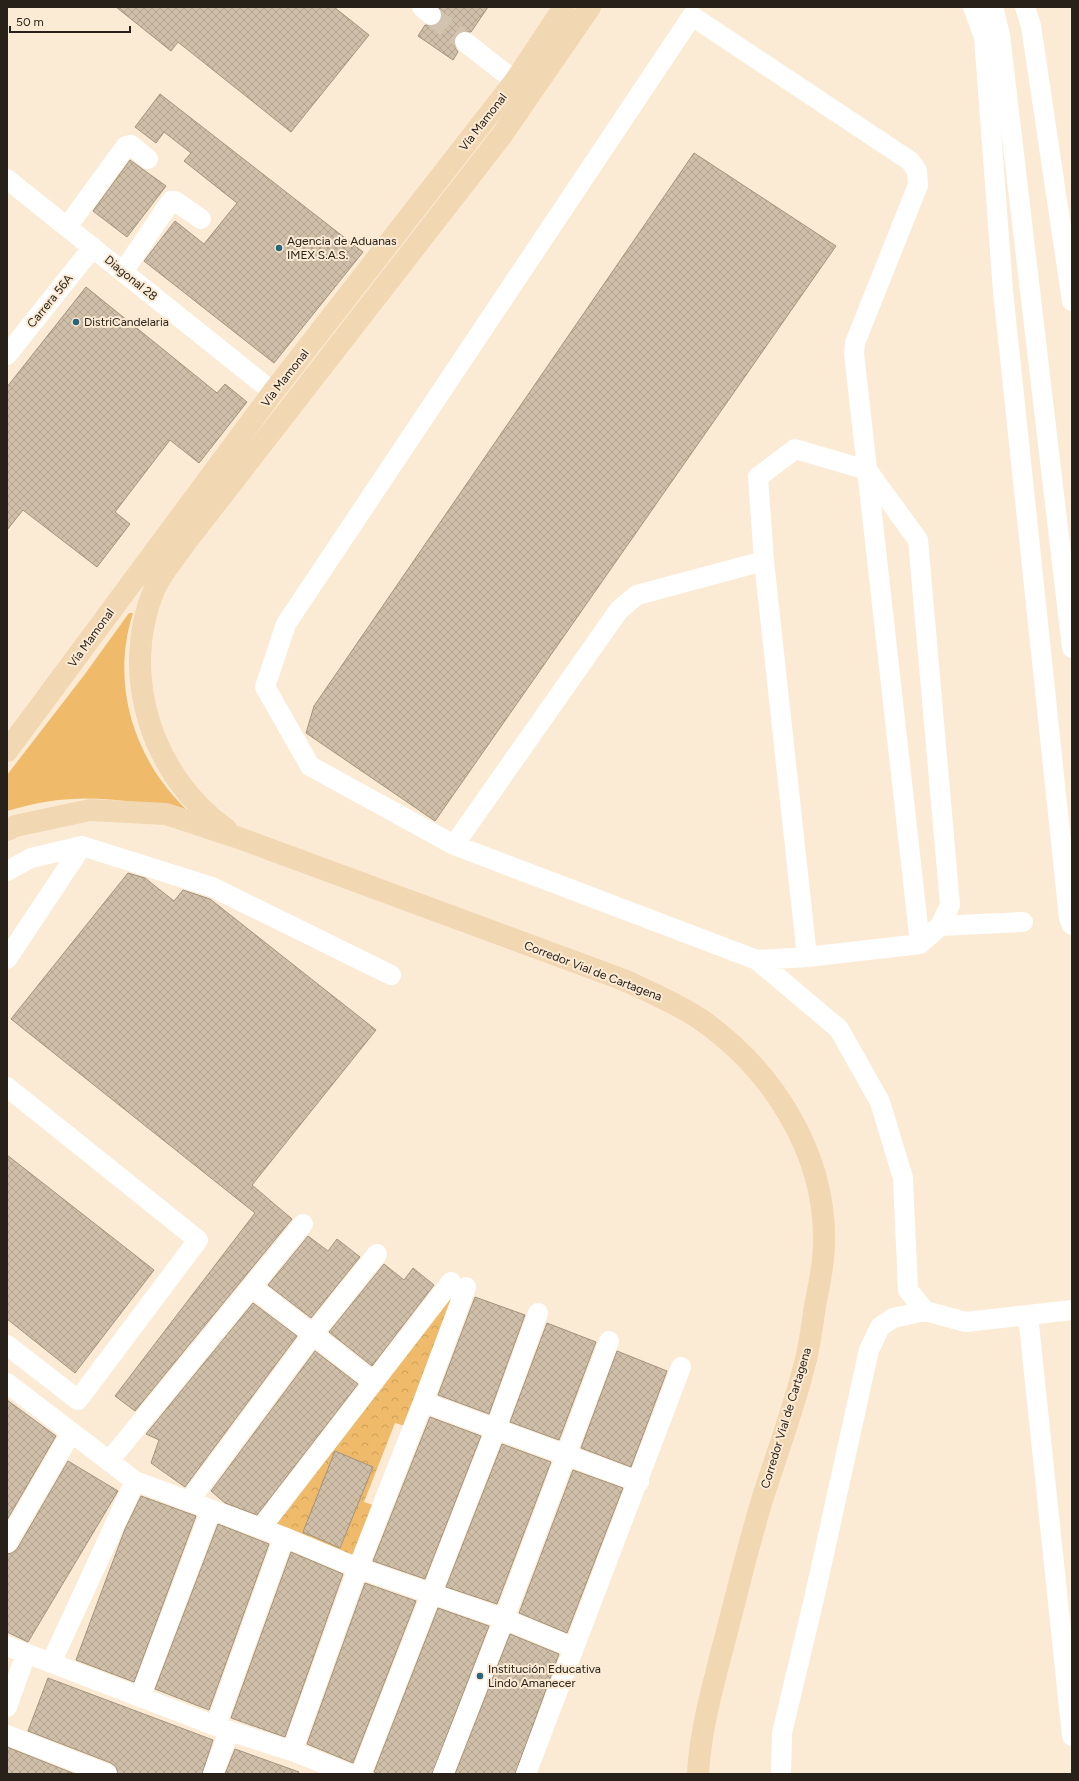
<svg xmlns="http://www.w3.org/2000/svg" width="1079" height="1781" font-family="Figtree,sans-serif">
<defs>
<pattern id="park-crowns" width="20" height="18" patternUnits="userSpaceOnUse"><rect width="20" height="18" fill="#efba69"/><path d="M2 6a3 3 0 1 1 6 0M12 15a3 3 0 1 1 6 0" fill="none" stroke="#cda05a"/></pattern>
<pattern id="building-cross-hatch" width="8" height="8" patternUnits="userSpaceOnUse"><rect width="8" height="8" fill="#cfbfa8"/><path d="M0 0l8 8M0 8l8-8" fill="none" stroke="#b2a490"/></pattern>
</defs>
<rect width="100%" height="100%" fill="#fcebd4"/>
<path fill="#efba69" d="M129,613H133C110,685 134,760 188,811C119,799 76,790 7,811V775L85,674Z"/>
<path fill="url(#park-crowns)" d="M456,1284L462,1286L405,1426L395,1423L364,1502L376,1506L355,1558L274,1526Z"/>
<path fill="url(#building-cross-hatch)" stroke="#a3937d" d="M116,7H334L369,35L291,132L178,42L171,51Z
M439,7H488L471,32L461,31L456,35L454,46L458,52L453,60L418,36L425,25L434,26L440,22L442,17Z
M160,94L363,252L274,363L144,261L175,221L204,244L237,203L184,161L191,153L164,132L156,143L135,127Z
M694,153L836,246L435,821L306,733L314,706Z
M130,160L166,186L127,237L93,211Z
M86,287L217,393L225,384L247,402L199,463L170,440L115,512L130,524L97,567L23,510L7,530V387Z
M128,873L145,878L174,901L183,890L210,899L376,1030L252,1185L292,1219L135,1411L115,1396L255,1213L11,1019Z
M7,1155L154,1270L75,1373L7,1319Z
M308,1236L328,1251L337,1239L360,1257L311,1318L268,1285Z
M384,1264L404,1280L413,1268L434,1285L372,1366L329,1332Z
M475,1297L525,1315L489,1414L438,1395Z
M253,1303L297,1336L185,1487L151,1463L159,1440L146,1434Z
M547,1323L596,1342L559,1440L510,1422Z
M315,1351L358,1384L257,1515L225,1503L211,1491Z
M617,1351L667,1371L631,1467L581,1448Z
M7,1400L56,1436L7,1520Z
M430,1417L481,1436L425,1579L373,1561Z
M502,1444L551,1462L497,1604L446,1587Z
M335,1451L373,1467L340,1548L303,1532Z
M68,1461L118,1491L28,1642L7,1632V1554L12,1553L17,1549Z
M573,1470L623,1488L567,1633L519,1613Z
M141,1496L196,1516L134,1682L76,1660L125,1529Z
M218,1524L269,1544L209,1710L155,1689Z
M291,1552L343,1574L285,1737L231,1718Z
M365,1583L416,1601L353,1763L307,1744Z
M438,1608L489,1626L432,1774H380L374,1772Z
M510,1634L559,1654L515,1774H455Z
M48,1678L213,1740L202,1774H118L116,1767L111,1763L28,1731Z
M7,1747L75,1774H7Z
M235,1749L299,1772L298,1774H225Z"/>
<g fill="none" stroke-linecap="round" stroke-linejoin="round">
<path stroke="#d1c3af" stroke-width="20" stroke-dasharray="20 10" stroke-linecap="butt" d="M431,15L465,42"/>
<path stroke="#fff" stroke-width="20" d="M422,7L431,15
M973,7L984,37L1003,291L1069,918L1072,925
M993,7L1000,35L1072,648
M1025,7L1031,26L1072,301
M465,42L515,81
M7,179L273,392
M67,227L126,146L131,145L148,159
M123,272L171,201H175L201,219
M7,355L93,247
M454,845L619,610L637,595L764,561
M7,871L31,858L82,846L212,887L391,975
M940,926L1023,922
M807,957L764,561L758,477L795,449L867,470L918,540L950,905L940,926L920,944L807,957L757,960L454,845L310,766L265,687L286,624L692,16L910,161L917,171L918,185L855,343L854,353L920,944
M7,959L82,846
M757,960L839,1029L880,1102L903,1178L908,1290L925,1311L966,1322L1072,1310
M7,1087L198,1240L78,1400L7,1345
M252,1287L374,1382
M1028,1315L1072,1736
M7,1383L135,1481L284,1537L358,1568L504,1619L574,1648
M423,1402L639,1482
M109,1461L303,1224
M189,1501L313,1334L377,1254
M261,1528L451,1282
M7,1543L71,1433
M7,1646L229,1731L292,1751L350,1774
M51,1663L135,1481
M140,1697L211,1510
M7,1707L26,1654
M216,1725L284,1537
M7,1735L107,1774
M292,1751L358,1568L423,1402L466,1287
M213,1774L229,1731
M361,1774L496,1428L538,1313
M443,1774L504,1619L609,1341
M526,1774L681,1367
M781,1774L782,1733L814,1599L869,1350L880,1327L893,1318L925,1311"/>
<path stroke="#f1d7b2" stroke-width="22" d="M7,751L273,392L515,81L564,7
M226,829C152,776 119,675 154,590C161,573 176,557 186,542L502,135L590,7
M7,830L15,826L90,810L166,814L239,838L624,980C650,992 676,1003 700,1019C772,1069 826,1153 824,1243C824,1264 819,1285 815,1306C812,1325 810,1345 805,1363C794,1408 777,1453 763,1497C747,1549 735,1602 721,1654C711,1693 700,1734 698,1774"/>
</g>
<g fill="#28657c" stroke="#fcebd4" stroke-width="1.5">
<circle cx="279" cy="248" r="4"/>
<circle cx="76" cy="322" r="4"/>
<circle cx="480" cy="1676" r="4"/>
</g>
<g text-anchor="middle" stroke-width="4" stroke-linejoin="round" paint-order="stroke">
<g font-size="12" fill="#272119" stroke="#fcebd4">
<text transform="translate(483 122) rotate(-52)" y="4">Vía Mamonal</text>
<text transform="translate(131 278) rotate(39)" y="4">Diagonal 28</text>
<text transform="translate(50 301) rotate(-51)" y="4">Carrera 56A</text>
<text transform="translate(285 378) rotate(-52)" y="4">Vía Mamonal</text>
<text transform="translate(91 638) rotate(-54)" y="4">Vía Mamonal</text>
<text transform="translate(593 971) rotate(21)" y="4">Corredor Vial de Cartagena</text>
<text transform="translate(786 1418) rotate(-73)" y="4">Corredor Vial de Cartagena</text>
</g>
<g font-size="12" fill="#272119" stroke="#fcebd4" text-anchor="start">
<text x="287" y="245">Agencia de Aduanas<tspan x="287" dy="14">IMEX S.A.S.</tspan></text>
<text x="84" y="326">DistriCandelaria</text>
<text x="488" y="1673">Institución Educativa<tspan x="488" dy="14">Lindo Amanecer</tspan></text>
</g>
</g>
<rect width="1079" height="1781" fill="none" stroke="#272119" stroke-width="16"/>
<path d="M10 26v6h120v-6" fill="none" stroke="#272119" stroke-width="2"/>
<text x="16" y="26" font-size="12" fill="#272119" stroke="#fcebd4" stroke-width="3" paint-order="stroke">50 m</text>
</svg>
